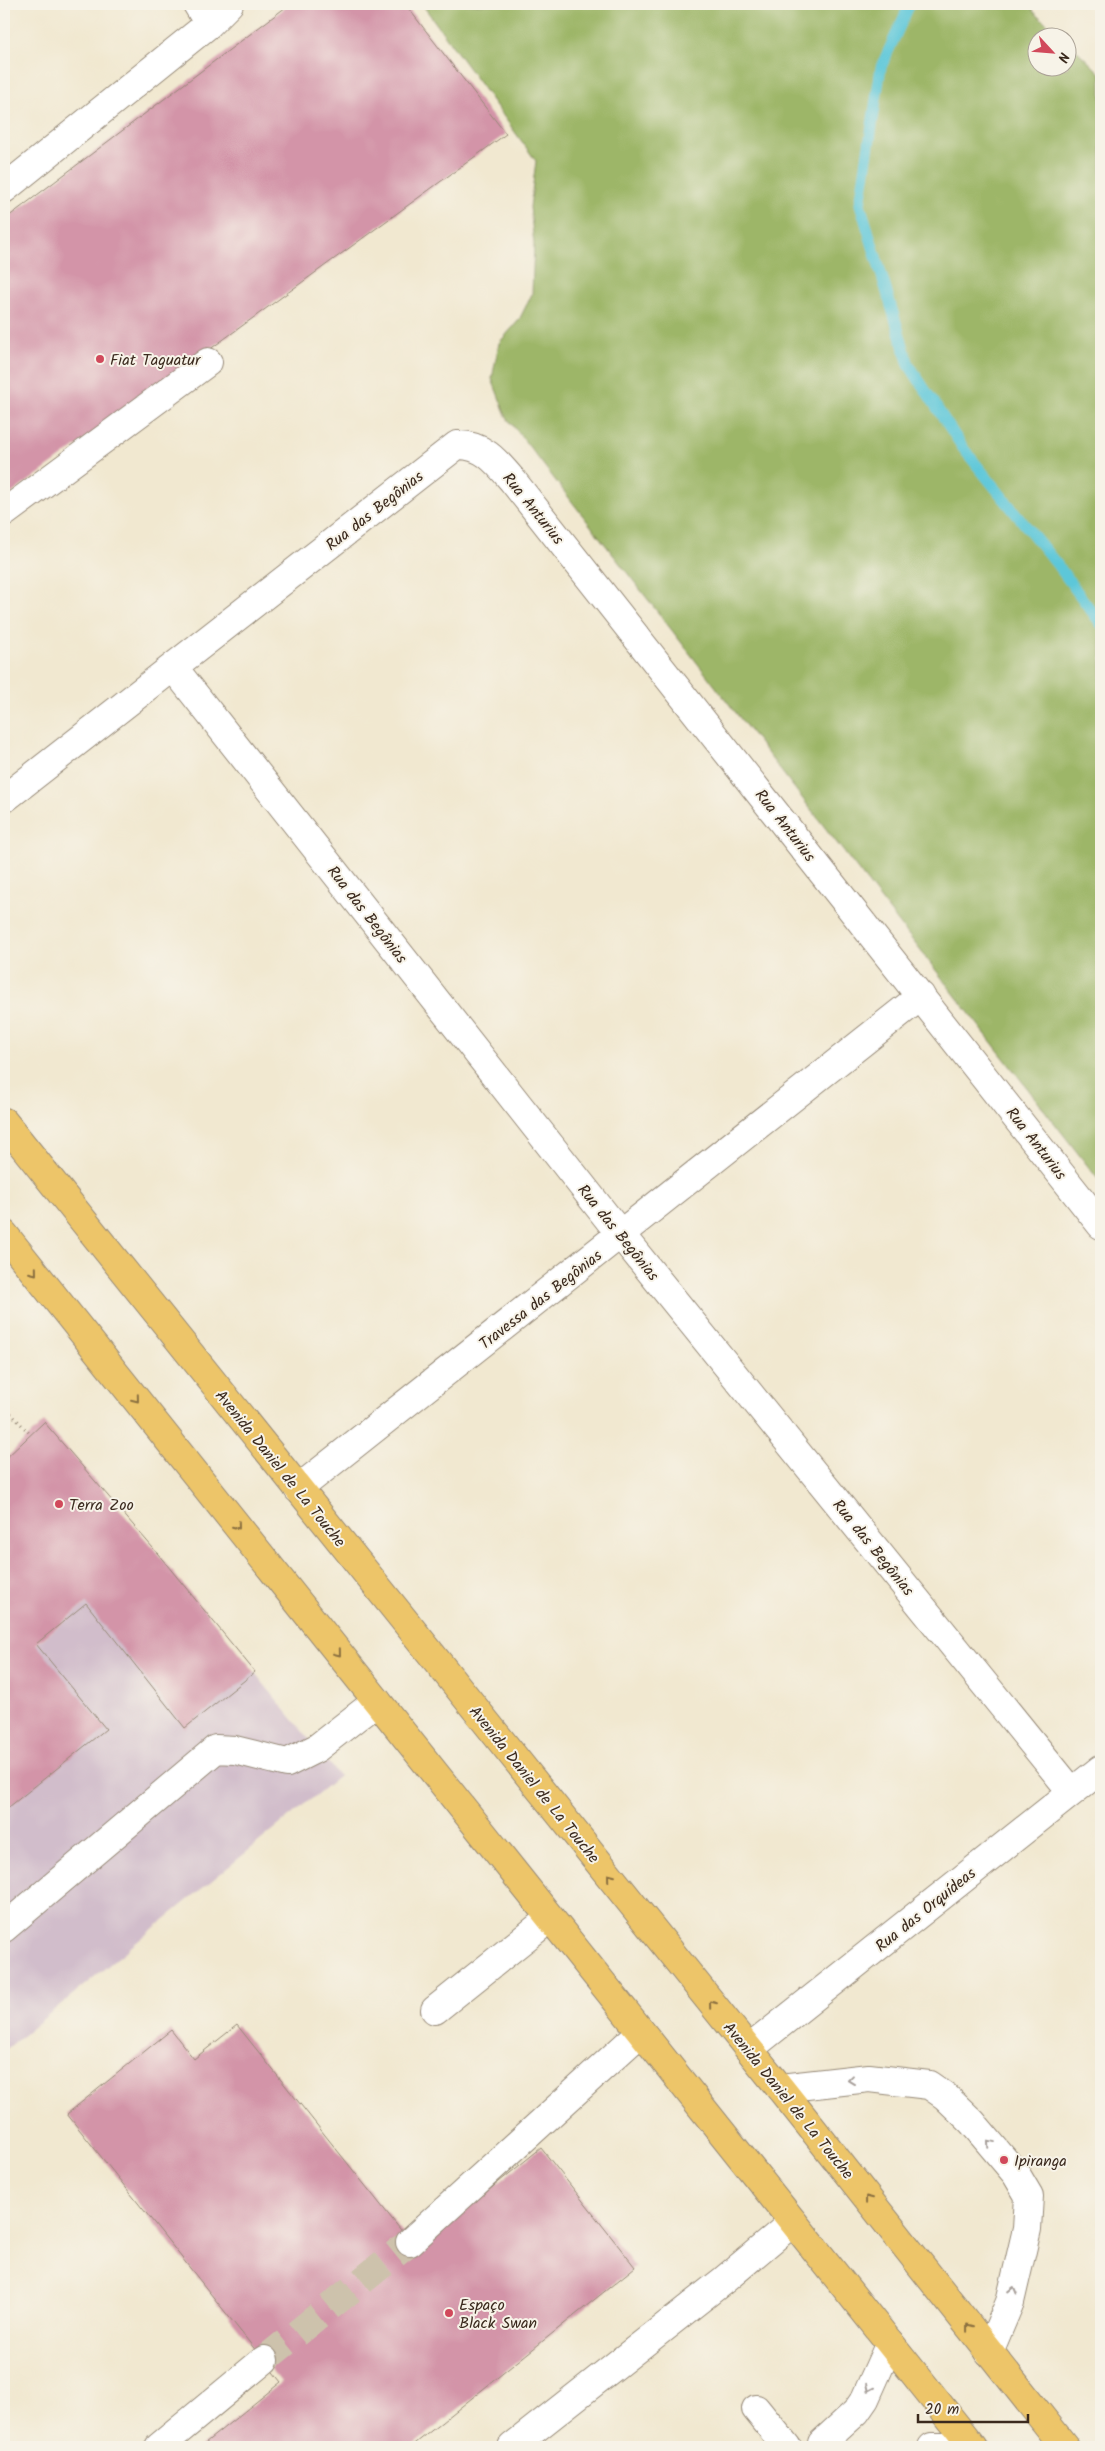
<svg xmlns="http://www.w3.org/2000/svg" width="1105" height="2451" font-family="Kalam,sans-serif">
<rect width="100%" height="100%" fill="#f7f3e8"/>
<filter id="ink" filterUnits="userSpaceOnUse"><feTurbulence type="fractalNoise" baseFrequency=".02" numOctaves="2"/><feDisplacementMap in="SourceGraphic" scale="10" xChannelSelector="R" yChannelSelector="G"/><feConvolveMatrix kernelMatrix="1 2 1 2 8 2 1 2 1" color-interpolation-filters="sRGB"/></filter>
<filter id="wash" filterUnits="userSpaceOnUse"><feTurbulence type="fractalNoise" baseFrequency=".0096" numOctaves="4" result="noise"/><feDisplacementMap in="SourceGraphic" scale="20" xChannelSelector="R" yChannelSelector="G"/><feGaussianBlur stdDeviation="1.12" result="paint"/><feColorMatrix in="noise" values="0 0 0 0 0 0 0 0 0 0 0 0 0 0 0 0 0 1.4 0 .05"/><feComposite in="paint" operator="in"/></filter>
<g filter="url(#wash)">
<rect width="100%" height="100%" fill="#f1e8d0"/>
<path fill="#d1bdcb" d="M153,1548L339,1776L4,2051V1671Z"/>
<path fill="#9db667" stroke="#6c7042" d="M422,4H1034L1033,11L1062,37L1038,38V68H1068V42L1101,74V1183L507,418L492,379L499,343L519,320L532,294L534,244L530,207L536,161Z"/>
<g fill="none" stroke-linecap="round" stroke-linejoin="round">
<path stroke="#5dc7d9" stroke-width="11" d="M910,4L881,67L860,204L909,365L963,448L1059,567L1101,624"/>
</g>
<g id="blocks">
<path fill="#d394a8" d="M290,4H405L506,134L4,499V220Z
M44,1422L153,1548L255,1672L185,1728L86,1603L36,1644L106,1729L4,1811V1460Z
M237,2025L416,2249L541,2148L635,2267L411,2447H200L281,2382L67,2114L171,2030L194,2059Z"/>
</g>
</g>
<g filter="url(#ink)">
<use href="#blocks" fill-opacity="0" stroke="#968977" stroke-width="1"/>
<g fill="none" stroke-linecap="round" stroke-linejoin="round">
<path stroke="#cdc2ac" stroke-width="28" stroke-dasharray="28 14" stroke-linecap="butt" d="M264,2360L410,2242"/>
<defs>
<path id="minor" d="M197,4L209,24
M4,189L209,24L229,4
M4,513L208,362
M173,667L621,1235L1072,1792
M4,799L457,445C483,444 497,462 513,481L1101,1225
M298,1489L921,996
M4,1928L216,1749L235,1750L287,1763L317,1748L377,1701
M435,2010L550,1918
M749,2049L1101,1769
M780,2088L869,2078L929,2085L945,2096L972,2122L1016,2174L1029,2196L1027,2229L1010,2302L989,2352
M410,2242L641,2032
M756,2409L787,2447
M822,2443L856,2412L865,2399L890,2343
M159,2447L264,2360
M512,2447L724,2280L793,2222
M932,2447H957"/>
<path id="major" d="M4,1122L780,2088L1065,2447
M4,1234L973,2447"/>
</defs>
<use href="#minor" stroke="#968977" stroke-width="30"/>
<use href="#major" stroke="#968977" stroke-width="30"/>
<path stroke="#968977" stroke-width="3" stroke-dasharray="1 4" stroke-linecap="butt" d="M4,1406L31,1435"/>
<use href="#minor" stroke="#fff" stroke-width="28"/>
<use href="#major" stroke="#edc569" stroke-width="28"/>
</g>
<defs><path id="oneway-chevron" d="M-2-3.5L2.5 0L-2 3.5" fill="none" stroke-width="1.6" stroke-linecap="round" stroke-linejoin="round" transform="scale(1.25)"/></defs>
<g stroke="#8b7040">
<use href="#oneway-chevron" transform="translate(34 1272) rotate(51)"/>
<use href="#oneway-chevron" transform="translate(136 1399) rotate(51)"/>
<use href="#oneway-chevron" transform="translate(237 1526) rotate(51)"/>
<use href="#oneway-chevron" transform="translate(338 1653) rotate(51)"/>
<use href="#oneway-chevron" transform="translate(610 1877) rotate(-129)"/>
<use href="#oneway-chevron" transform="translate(712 2004) rotate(-129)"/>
<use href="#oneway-chevron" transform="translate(868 2199) rotate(-128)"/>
<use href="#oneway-chevron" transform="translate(969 2327) rotate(-128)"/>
</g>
<g stroke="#a79f9a">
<use href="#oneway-chevron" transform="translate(851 2080) rotate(173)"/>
<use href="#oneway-chevron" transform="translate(990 2143) rotate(-130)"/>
<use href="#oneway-chevron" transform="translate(1013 2290) rotate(-76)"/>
<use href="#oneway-chevron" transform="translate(870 2388) rotate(116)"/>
</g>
</g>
<g fill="#d1495b" stroke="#f7f3e8" stroke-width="2">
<circle cx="100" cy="359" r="5"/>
<circle cx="59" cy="1504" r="5"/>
<circle cx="1004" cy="2160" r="5"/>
<circle cx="449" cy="2313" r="5"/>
</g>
<g text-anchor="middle" stroke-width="4" stroke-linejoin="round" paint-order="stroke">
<g font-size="16" fill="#3b2a1e" stroke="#f7f3e8" text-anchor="start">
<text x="110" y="365">Fiat Taguatur</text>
<text x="69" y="1510">Terra Zoo</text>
<text x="1014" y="2166">Ipiranga</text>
<text x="459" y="2310">Espaço<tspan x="459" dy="18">Black Swan</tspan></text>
</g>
<g font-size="16" fill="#3b2a1e" stroke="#f7f3e8">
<text transform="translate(534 508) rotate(51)" y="6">Rua Anturius</text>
<text transform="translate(374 510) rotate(-38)" y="6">Rua das Begônias</text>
<text transform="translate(786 825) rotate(52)" y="6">Rua Anturius</text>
<text transform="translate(368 914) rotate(52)" y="6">Rua das Begônias</text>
<text transform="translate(1037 1143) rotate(52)" y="6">Rua Anturius</text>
<text transform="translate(619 1232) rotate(51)" y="6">Rua das Begônias</text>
<text transform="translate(540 1299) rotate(-38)" y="6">Travessa das Begônias</text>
<text transform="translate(281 1468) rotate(51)" y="6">Avenida Daniel de La Touche</text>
<text transform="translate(874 1547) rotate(51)" y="6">Rua das Begônias</text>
<text transform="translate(535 1784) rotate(51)" y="6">Avenida Daniel de La Touche</text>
<text transform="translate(925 1909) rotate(-39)" y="6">Rua das Orquídeas</text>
<text transform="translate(789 2100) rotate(51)" y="6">Avenida Daniel de La Touche</text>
</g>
</g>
<rect width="1105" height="2451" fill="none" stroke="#f7f3e8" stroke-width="20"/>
<g transform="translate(1052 52) rotate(116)"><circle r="24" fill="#f7f3e8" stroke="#aca397"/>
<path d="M0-4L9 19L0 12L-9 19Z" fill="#d1495b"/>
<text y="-8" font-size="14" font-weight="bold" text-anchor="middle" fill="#3b2a1e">N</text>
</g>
<path d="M918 2414v8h110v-8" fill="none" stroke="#3b2a1e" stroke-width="2.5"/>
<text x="925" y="2414" font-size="15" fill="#3b2a1e" stroke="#f7f3e8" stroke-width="4" paint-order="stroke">20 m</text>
</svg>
